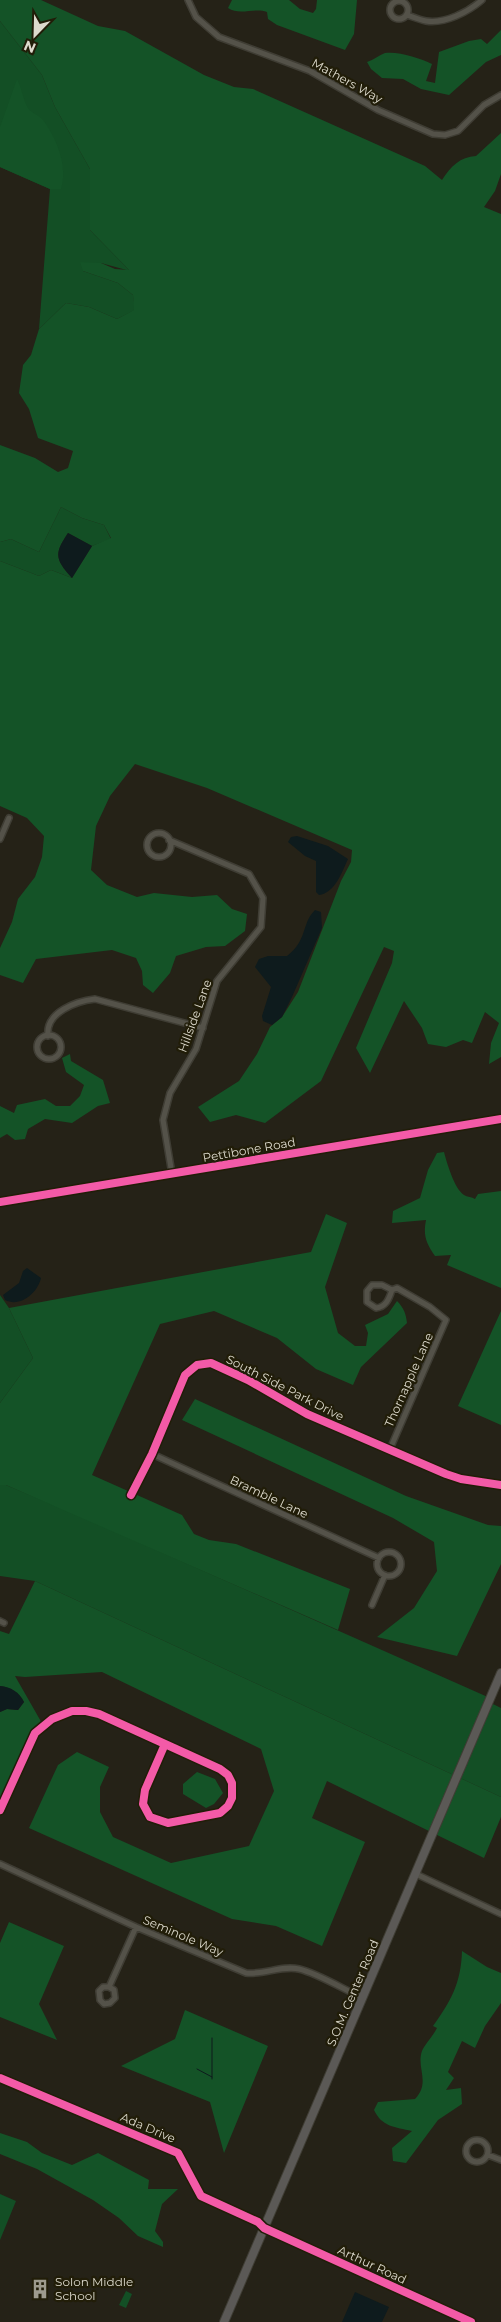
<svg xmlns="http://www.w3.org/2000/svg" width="501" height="2322" font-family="Montserrat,sans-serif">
<rect width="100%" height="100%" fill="#252217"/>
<path fill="#134f25" d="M0,21L42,75L55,107L90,169V230L130,271L101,263L83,271L118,283L133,295L135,310L117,319L89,307L66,303L39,329L50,189L0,167Z
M61,507L82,518L104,525L111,539L92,546L68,533C54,554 55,559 72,578L51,570L39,576L0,561V542L11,539L39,552Z
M0,1295L9,1308L33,1358L0,1403Z
M0,1485H6L75,1514L490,1698L489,1702L501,1708V1797L35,1581L0,1576Z
M0,2194L16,2201L0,2240Z
M126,2291L132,2294L126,2308L119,2305Z"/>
<path fill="#145327" d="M0,0H41L98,26L125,31L204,75L234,87L253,89L425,166L442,180C451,166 460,157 476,156L501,133V174L495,191L484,207L501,214V1057L489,1064L491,1043L499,1023L485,1012L472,1043L463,1040L446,1047L428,1044L422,1028L404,1001L370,1073L356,1048L392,963L394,951L384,947L321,1081L265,1123L236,1115L210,1122L198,1107L239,1081L257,1054L270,1027L282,1017L298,992L341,881L351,862L352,850L207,788L135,764L110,796L96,826L91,870L107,885L137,897L154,893L192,897L217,895L232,909L247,914L245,931L225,946L206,947L176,956L170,973L153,993L143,985L142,971L136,958L112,950L36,959L23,983L0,975V948L12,922L18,899L35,877L42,857L44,836L27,818L0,806V561L39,576L51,570L72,578L92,546L111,538L104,525L82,518L61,507L39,552L11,539L0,542V445L35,458L58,472L68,468L73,451L38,438L29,409L19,393L23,365L31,355L39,329L66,303L89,307L117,319L134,310L133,295L118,283L83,271L80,262L101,263L115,269L129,270L90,230V169L55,107L42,75L0,21Z
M232,0H289L300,9L313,13L316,9L317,0H357L354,34L345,50L277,25L268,19L267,12C255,7 240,16 228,8Z
M501,30V55L486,62L449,95L421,89L403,79L382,78L371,69L367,62C374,60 379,55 385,53C398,51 420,58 432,64L426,81L435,83L439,52L469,41L481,39L487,44Z
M17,79C22,88 23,100 28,108C31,113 39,115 43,120C57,139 68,166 61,189H50L0,167V127Z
M70,1054L71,1061L103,1080L110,1103L98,1106L72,1123L45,1119L28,1129L25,1139L15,1140L7,1134L0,1138V1106L14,1113L17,1105L45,1099L56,1106H70L80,1096L84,1085L66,1072L62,1058Z
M444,1152C447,1163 454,1188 464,1195C467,1197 472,1197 475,1199L478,1194L501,1191V1288L447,1265L451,1255L435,1256C426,1243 423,1236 426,1220L392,1223L393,1211L420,1198L428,1170L437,1153Z
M326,1214L347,1223L325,1287L338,1333L355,1346H366L368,1333L365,1325L388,1314L397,1301C404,1308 406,1314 407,1323L361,1367L353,1385L316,1369L277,1338L214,1311L160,1324L92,1475L182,1515L194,1534L209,1540L236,1544L350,1589L338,1630L6,1485H0V1403L33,1358L9,1308L311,1252Z
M501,1311V1425L458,1406Z
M195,1399L406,1496L488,1525L501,1526V1564L457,1656L377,1637L414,1608L437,1571L434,1542L393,1518L182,1420Z
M35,1581L501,1797V1817L484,1858L327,1781L312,1818L365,1842L322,1946L276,1926L232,1919L29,1828L58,1765L77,1752L109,1767L100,1787V1812L113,1837L171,1863L249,1846L274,1791L261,1749L102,1672L25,1677L15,1676L43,1725L35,1733L4,1801L0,1800V1712L7,1709L18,1710L24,1702C19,1692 11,1688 0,1686V1631L9,1634Z
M197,1772L215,1779L223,1793L214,1804L206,1808L183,1794V1784Z
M9,1922L64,1946L39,2004L57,2040L0,2017V1943Z
M462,1951L487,1967L501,1973V2003L485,2026L475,2048L462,2041L448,2072L454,2078L446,2090L461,2088L462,2104L438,2120L406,2163L393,2161L392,2148L412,2131C395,2127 382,2127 374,2110L378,2102L415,2099C431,2082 416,2068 422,2051C425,2044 433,2036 437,2028L433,2026C451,2001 461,1983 462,1951Z
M185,2010L268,2046L224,2153L210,2102L121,2066L175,2039Z
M0,2133L27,2142L42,2153L72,2165L98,2153L149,2180L148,2189H178L162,2204L155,2231L163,2242V2247L138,2236L119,2218L93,2200L37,2169L0,2154Z"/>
<path fill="#0e1b1d" d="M68,533L92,546L72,578C55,559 54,554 68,533Z
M297,836L328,846L348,859C342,872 335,893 319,895L316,892V861L305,856L288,842L291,837Z
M315,910L321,912L322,928L292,997L282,1017L272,1025L263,1021L262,1016L271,987L255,967L259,959L268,956H287C308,940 301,924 315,910Z
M27,1268L41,1278C38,1292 21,1308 5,1300L3,1295L19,1283L23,1271Z
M0,1686C11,1687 19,1692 24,1702L18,1710L7,1709L0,1712Z
M355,2292L389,2307L382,2322H342Z"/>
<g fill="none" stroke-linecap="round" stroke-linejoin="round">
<path stroke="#0e1b1d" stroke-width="1" d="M212,2038V2079
M197,2069L212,2077"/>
<defs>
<path id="minor" d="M188,0L196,17L219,37L310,71L378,110L433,134L445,135L458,131L484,105L501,95
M390 10a9 9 0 1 1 18 0a9 9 0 1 1-18 0Z
M407,15C413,17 420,20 426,21C445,24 468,12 482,0
M147 845a12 12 0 1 1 24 0a12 12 0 1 1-24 0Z
M0,839L9,818
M169,840L249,874L263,898L261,927L217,981L196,1049L170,1093L163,1120L172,1174
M37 1047a12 12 0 1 1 24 0a12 12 0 1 1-24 0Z
M48,1036C45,1012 77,1001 95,999L203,1028
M390,1449L446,1320L430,1307L397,1288L392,1290C389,1299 386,1307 376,1308L367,1302V1291L372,1285H382L392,1290
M152,1454L379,1558
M131,1495L152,1454L185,1375L197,1365L211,1363L248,1380L307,1414L446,1474L461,1479L501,1485
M377 1564a12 12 0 1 1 24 0a12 12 0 1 1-24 0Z
M372,1605L385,1575
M0,1621L4,1623
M0,1810L35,1733L52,1719L72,1711H86L99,1714L220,1769L228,1775L232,1783V1798L228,1806L220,1813L168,1823L150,1817L143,1804L145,1790L165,1744
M0,1864L136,1927L246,1973C264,1975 282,1965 299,1969C317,1973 345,1990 363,1998
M416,1874L501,1914
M109,1987L114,1990L115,1998L110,2003L104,2004L100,2000L99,1991L103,1987H109L136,1927
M0,2078L178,2153L201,2196L258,2222L264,2228L471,2322
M466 2151a11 11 0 1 1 22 0a11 11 0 1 1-22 0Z
M488,2155L501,2160"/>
<path id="tertiary" d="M0,1202L501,1119"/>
<path id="primary" d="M224,2322L501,1673"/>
</defs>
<use href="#minor" stroke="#3f3d34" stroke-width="8"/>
<use href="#tertiary" stroke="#3f3d34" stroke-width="9"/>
<use href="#primary" stroke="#3f3d34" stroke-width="10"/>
<use href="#minor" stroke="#545249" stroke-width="5"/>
<use href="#tertiary" stroke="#545249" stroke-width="6"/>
<use href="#primary" stroke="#5b5956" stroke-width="8"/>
<defs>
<path id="cycleway" d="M0,1202L501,1119
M131,1495L152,1454L185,1375L197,1365L211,1363L248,1380L307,1414L446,1474L461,1479L501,1485
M0,1810L35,1733L52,1719L72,1711H86L99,1714L220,1769L228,1775L232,1783V1798L228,1806L220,1813L168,1823L150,1817L143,1804L145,1790L165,1744
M0,2078L178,2153L201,2196L258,2222L264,2228L471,2322"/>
</defs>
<use href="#cycleway" stroke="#211d08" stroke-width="11"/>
<use href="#cycleway" stroke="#f35aa7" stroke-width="8"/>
</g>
<defs>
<symbol id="building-bare" viewBox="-9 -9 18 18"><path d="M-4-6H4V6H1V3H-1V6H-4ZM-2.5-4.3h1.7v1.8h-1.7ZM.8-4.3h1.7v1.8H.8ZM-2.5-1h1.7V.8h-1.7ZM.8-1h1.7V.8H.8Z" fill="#9d9a8d" stroke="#211d08" stroke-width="2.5" paint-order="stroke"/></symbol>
</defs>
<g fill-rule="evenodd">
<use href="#building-bare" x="26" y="2275" width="28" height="28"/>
</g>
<g text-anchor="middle" stroke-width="4.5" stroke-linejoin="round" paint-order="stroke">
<g font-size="12" fill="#dddacd" stroke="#211d08">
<text transform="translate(347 81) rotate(29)" y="4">Mathers Way</text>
<text transform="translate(195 1016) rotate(-70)" y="4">Hillside Lane</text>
<text transform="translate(249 1150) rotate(-10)" y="4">Pettibone Road</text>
<text transform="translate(409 1380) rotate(-66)" y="4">Thornapple Lane</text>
<text transform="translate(285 1388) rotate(27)" y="4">South Side Park Drive</text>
<text transform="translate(269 1497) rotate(25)" y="4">Bramble Lane</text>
<text transform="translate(183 1936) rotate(23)" y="4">Seminole Way</text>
<text transform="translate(353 1993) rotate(-67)" y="4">S.O.M. Center Road</text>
<text transform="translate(148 2128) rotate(23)" y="4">Ada Drive</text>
<text transform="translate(372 2265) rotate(25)" y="4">Arthur Road</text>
</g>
<g font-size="12" fill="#dddacd" stroke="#211d08" text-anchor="start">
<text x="55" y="2286">Solon Middle<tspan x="55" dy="14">School</tspan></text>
</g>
</g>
<g transform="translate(35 35) rotate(203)" stroke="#211d08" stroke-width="4" paint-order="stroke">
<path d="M0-4L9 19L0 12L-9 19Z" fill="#dddacd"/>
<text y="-8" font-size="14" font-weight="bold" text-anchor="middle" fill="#dddacd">N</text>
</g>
</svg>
